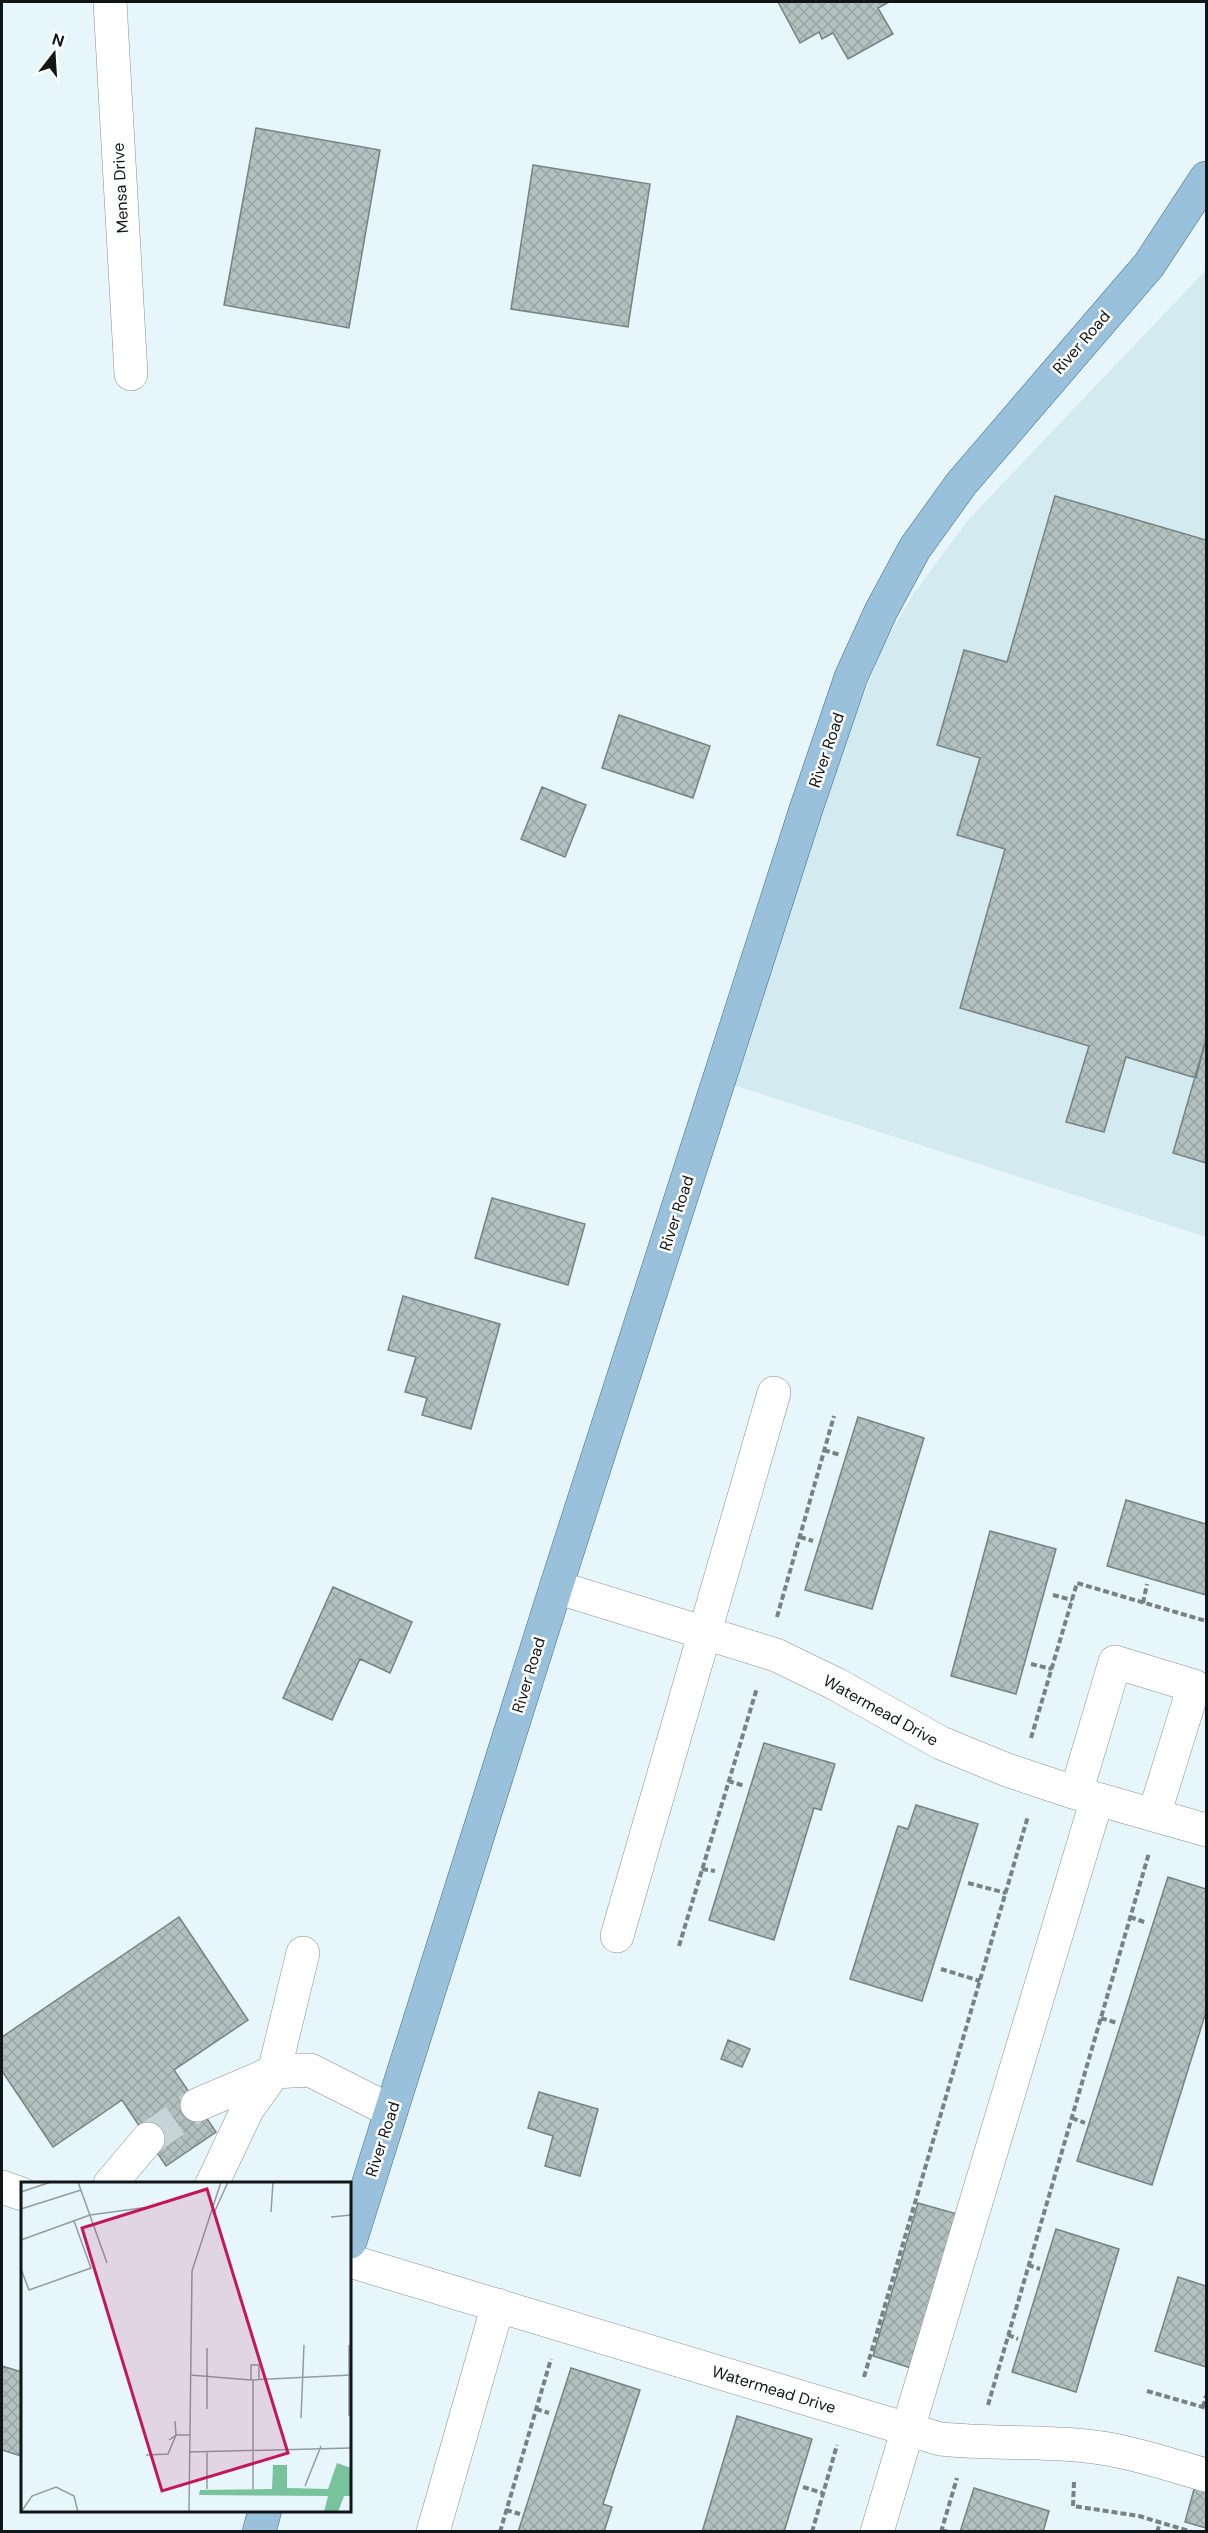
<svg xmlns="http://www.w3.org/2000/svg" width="1208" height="2533" font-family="'DM Sans',sans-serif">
<defs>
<pattern id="building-cross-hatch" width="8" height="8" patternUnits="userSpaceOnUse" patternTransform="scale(1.5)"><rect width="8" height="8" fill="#b2c1bf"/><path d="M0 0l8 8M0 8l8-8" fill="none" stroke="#98a5a3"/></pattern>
</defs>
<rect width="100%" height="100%" fill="#e7f6fa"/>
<path fill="#d2eaf0" d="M1206,270V1237L733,1085L769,961L853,722L884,644L914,593L969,519Z"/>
<path fill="url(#building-cross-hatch)" stroke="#768382" stroke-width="1.5" d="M778,2H889L878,8L893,34L848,59L833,33L822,39L819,32L800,43Z
M256,128L380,150L349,328L224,305Z
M533,165L650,184L628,327L511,309Z
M1055,496L1206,540V1039L1196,1078L1126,1057L1104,1132L1066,1122L1089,1046L960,1008L1005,849L957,835L980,758L937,745L964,650L1007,662Z
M619,715L710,746L693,798L602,768Z
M542,787L586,805L565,857L521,839Z
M1206,1039V1163L1173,1153Z
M492,1198L585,1224L568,1285L475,1258Z
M403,1296L500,1324L471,1429L422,1415L427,1398L405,1392L416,1357L388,1350Z
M858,1417L924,1438L872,1609L805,1590Z
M1126,1500L1206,1524V1595L1107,1566Z
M990,1531L1056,1549L1016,1694L951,1676Z
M333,1587L412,1622L390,1673L360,1659L332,1720L283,1698Z
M764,1743L835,1764L821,1810L814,1808L774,1940L709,1920Z
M916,1805L978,1824L922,2001L850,1979L898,1826L908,1829Z
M1168,1877L1206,1889V2012L1152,2185L1077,2161Z
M179,1917L248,2020L174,2070L216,2132L166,2166L122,2100L53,2147L2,2071V2037Z
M728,2040L750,2049L742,2067L721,2059Z
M539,2092L598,2109L580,2176L545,2166L553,2136L528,2128Z
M918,2203L957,2214L911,2368L873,2356Z
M1056,2229L1119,2249L1076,2392L1012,2372Z
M1178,2277L1206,2286V2367L1155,2351Z
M2,2366L22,2372L21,2456L2,2450Z
M571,2368L640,2390L603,2504L612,2507L604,2532H518Z
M737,2416L812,2439L784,2532H702Z
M1196,2482L1206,2485V2528L1185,2522Z
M974,2488L1049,2511L1043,2532H960Z"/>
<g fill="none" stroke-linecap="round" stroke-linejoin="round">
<path stroke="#c7d4d8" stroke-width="33" stroke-dasharray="33 16" stroke-linecap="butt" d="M148,2139L197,2105"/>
<defs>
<path id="minor" d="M110,2L131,374
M556,1587L776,1655L836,1684L941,1743L1007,1770L1076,1793L1206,1830
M1076,1793L1115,1662L1194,1686L1154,1815
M617,1936L774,1393
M197,2105L274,2072L303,1953
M110,2184L148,2139
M212,2184L247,2110L274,2072L310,2070L391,2111
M2,2187L22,2194
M350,2261L940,2439C989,2444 1038,2441 1086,2446C1127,2450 1167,2464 1206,2475
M433,2532L498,2305
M877,2532L1097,1799"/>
<path id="major" d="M350,2242L556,1587L806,809L851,677L881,611L915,548L961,484L1149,265L1206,178
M259,2532L265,2510"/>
</defs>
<use href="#minor" stroke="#849194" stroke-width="34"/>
<use href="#major" stroke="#3d6a86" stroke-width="34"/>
<path stroke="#788284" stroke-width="4" stroke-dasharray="6 3" stroke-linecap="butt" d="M824,1450L840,1455
M800,1537L813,1541
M1053,1595L1072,1600
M1143,1603L1147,1584
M777,1617L834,1416
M1031,1664L1052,1669
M1031,1738L1077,1583L1206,1621
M728,1781L745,1786
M702,1869L715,1871
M968,1883L1006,1893
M1130,1917L1147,1923
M679,1946L757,1688
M941,1969L980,1981
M1101,2018L1117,2023
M1072,2118L1085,2123
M1028,2265L1040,2269
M1008,2335L1018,2339
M864,2377L1028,1816
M1147,2391L1206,2408
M988,2405L1149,1853
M1203,2407L1206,2396
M536,2409L549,2413
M1074,2482L1073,2506L1139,2516L1192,2532
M803,2487L823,2493
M506,2510L520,2514
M942,2530L948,2532
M500,2532L551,2359
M812,2532L837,2445
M941,2532L957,2478
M1157,2532L1160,2523"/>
<use href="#minor" stroke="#fff" stroke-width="33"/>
<use href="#major" stroke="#99c1db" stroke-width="33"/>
</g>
<g text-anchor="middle" stroke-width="5" stroke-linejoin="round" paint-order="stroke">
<g font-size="16" fill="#101516" stroke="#fff">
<text transform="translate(120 188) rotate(-93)" y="6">Mensa Drive</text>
<text transform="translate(1081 342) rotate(-49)" y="6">River Road</text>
<text transform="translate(826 750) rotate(-71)" y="6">River Road</text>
<text transform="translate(676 1213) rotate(-72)" y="6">River Road</text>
<text transform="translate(528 1675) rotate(-73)" y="6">River Road</text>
<text transform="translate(881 1710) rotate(29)" y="6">Watermead Drive</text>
<text transform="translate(382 2139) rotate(-72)" y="6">River Road</text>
<text transform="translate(774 2389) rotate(17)" y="6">Watermead Drive</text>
</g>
</g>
<g transform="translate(21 2182)">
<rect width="330" height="330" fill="#e7f6fa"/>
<path d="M316,281L330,286V314H323L317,330H303L307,314L178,313L179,308L251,307L252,283H266V306L307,307Z" fill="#78c29c"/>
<path fill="none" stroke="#919c9f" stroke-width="1.5" d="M57,0L86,81M0,10L30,0M0,27L60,8M250,30L252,0M193,31L207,0M310,35L330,33M0,58L69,33L128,25M0,87L8,108L70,86L53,39M328,163V234M186,166V227M169,193L230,198L330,193M230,198V183H238V198M232,198V307M280,236L283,163M148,258L155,253L154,239M168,270L330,266M186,270V307M125,273L147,272L155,253H169M284,304L300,264M0,330L11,314L35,305L53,314L57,330M168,330L171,89L200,0"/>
<path fill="#c2185b" fill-opacity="0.15" stroke="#c2185b" stroke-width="3" d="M186,7L267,271L141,309L61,46Z"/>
<rect width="330" height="330" fill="none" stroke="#101516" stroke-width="3"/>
</g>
<rect width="1208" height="2533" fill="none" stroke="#101516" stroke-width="6"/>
<g transform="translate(54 54) rotate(17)" stroke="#ffffff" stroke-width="4.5" paint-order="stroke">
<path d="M0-4.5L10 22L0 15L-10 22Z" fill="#101516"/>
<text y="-9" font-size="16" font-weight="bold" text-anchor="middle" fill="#101516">N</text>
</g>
</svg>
